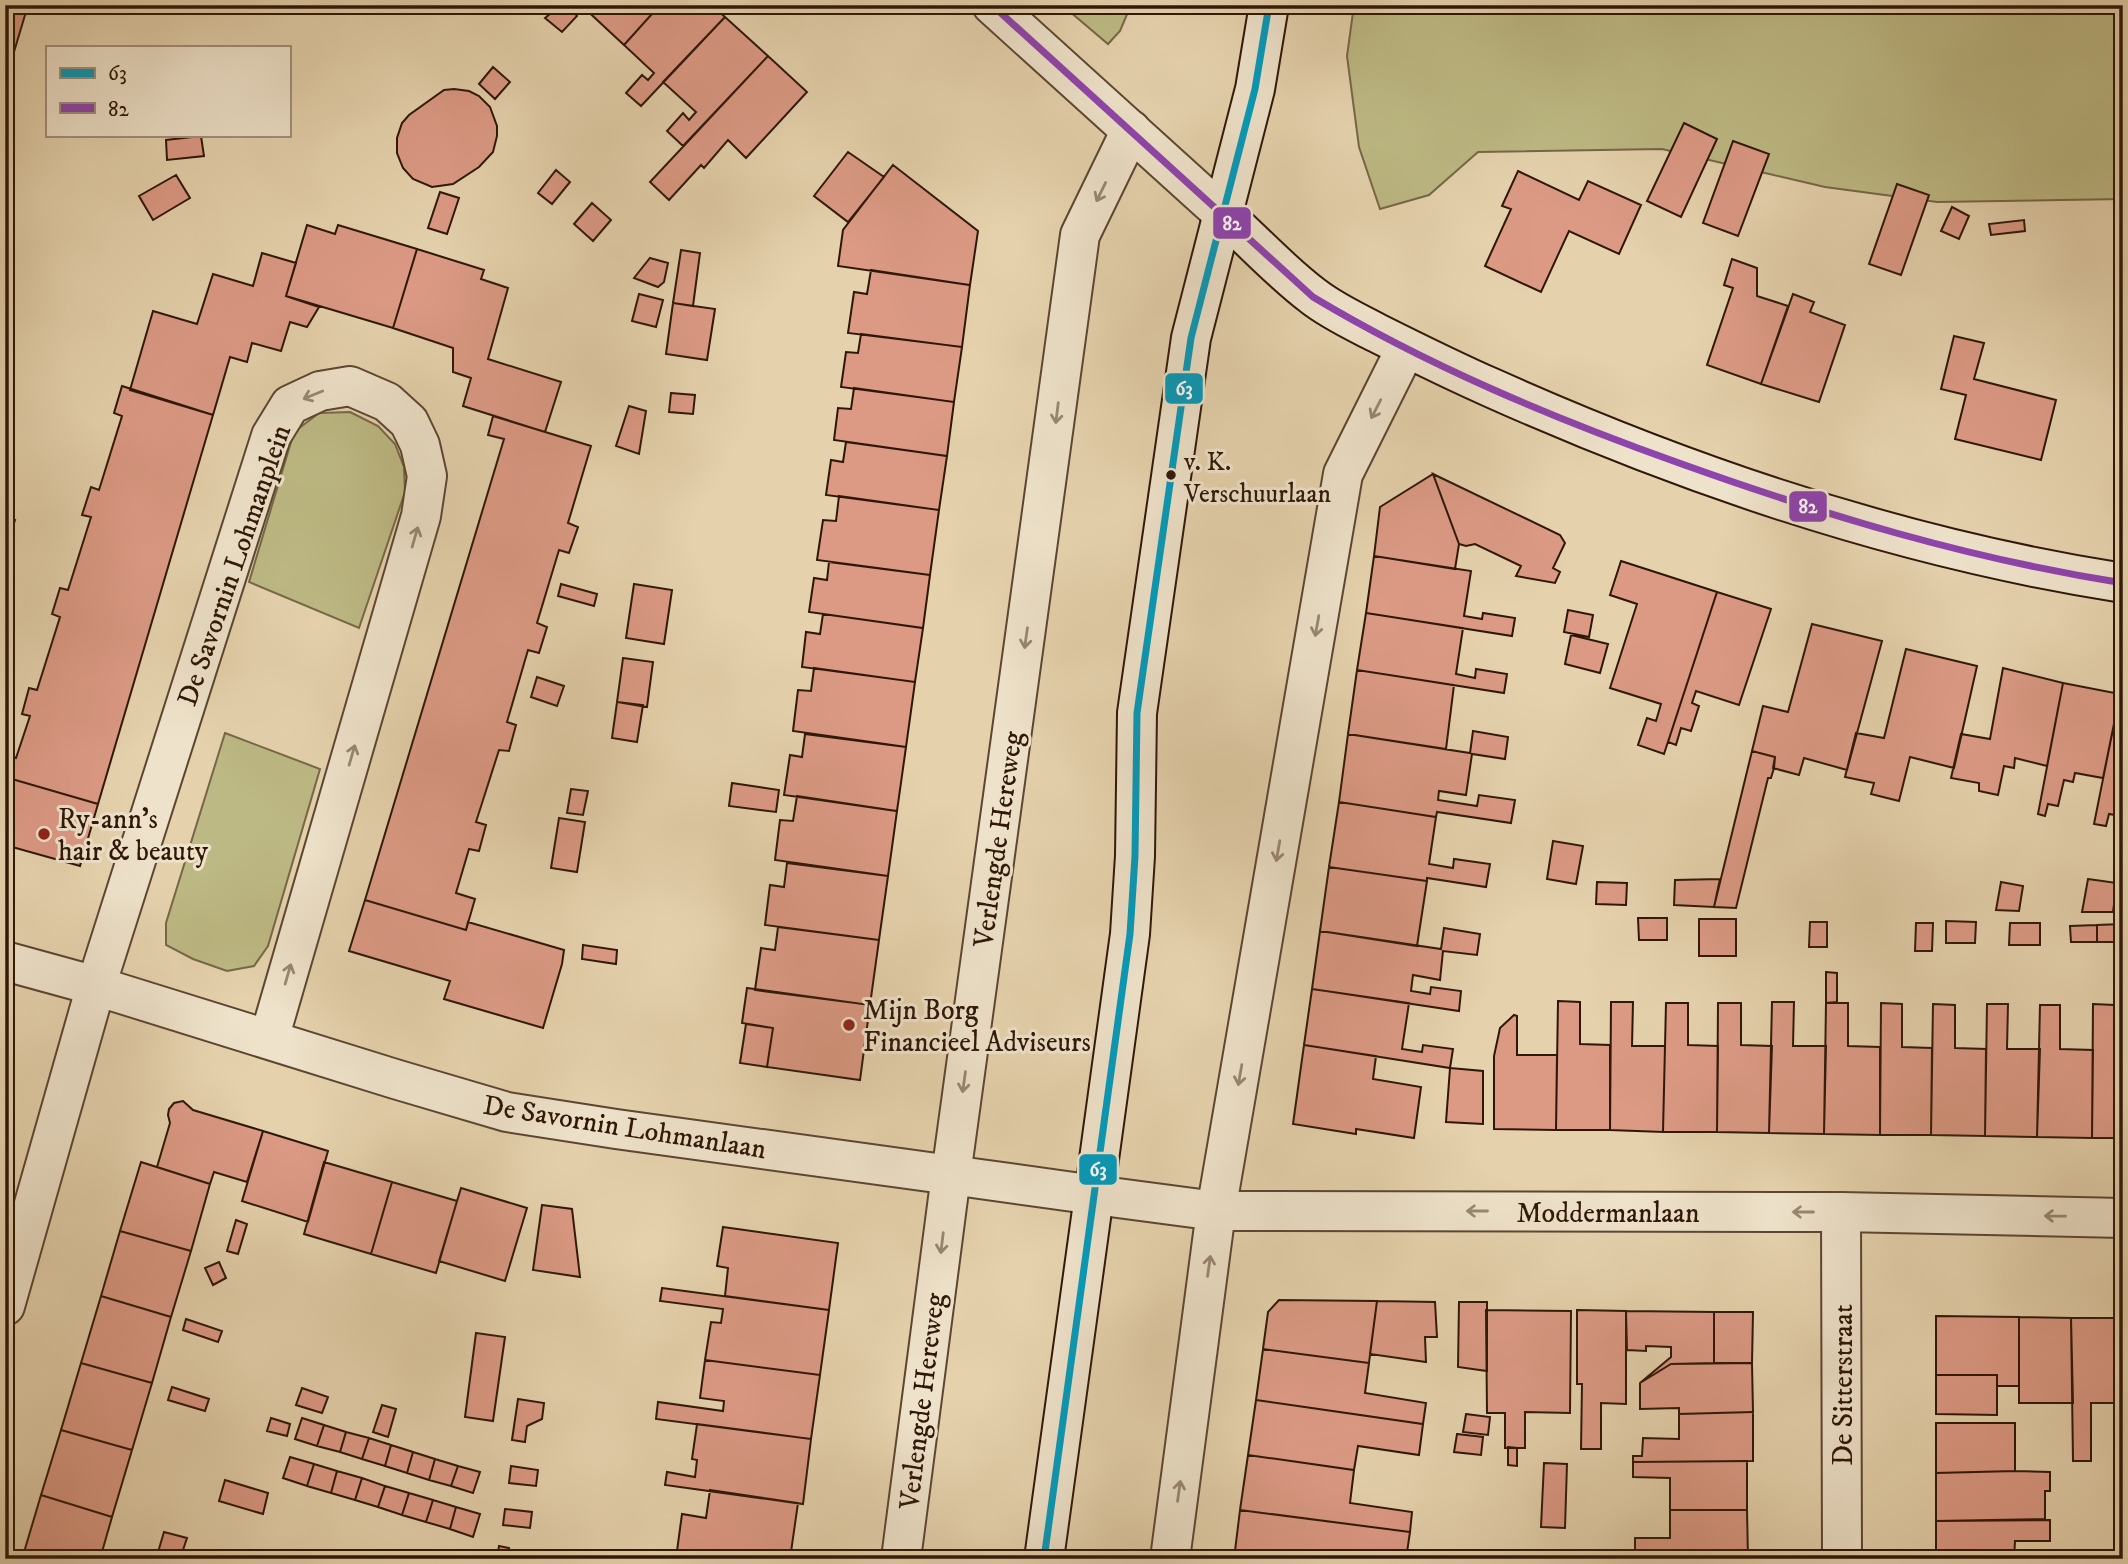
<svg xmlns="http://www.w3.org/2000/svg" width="2128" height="1564" font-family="'IM FELL DW Pica',serif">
<rect width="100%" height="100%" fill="#e5d2ad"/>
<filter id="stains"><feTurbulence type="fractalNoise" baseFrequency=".00286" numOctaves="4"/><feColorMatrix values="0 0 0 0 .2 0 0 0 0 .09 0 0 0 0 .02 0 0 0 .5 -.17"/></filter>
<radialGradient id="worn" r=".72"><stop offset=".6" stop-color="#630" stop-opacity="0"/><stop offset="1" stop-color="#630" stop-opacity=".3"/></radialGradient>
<path fill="#bdb984" stroke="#766846" stroke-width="2" d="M1062,5H1131L1120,31L1108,44Z
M1354,5H2123V199L1937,202L1825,187L1662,149L1478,152L1429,195L1380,209L1359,147L1347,56Z
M350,412L378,426L395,444L404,467L405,492L359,628L249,582L294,432L319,413Z
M225,733L320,769L268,946L254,966L227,971L193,959L166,945V923Z"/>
<path fill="#dc9a85" stroke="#2f1708" stroke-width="2" d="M5,5H28L5,82Z
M561,5H578L573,11L577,16L562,32L545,18Z
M581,5H660L624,45Z
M660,5H712L725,17L641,106L626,93L642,75L648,80L654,73L624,45Z
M725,17L768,56L683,146L667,131L683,113L689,120L696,112L663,82Z
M768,56L807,92L746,158L728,140L704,168L701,165L669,200L650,182Z
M493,67L510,82L495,99L479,84Z
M454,89L469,91L479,96L490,107L497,126V136L493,152L479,167L453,184L432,187L413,179L403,168L397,153V138L402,123L409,115L444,90Z
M1684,123L1717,139L1681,217L1647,201Z
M201,136L204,156L167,160L166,140Z
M1733,141L1769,154L1738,236L1703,223Z
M848,152L884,177L848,222L814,196Z
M893,165L978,231L970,285L838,266L843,230Z
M556,170L570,182L552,204L538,193Z
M1518,171L1579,200L1588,181L1641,205L1619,254L1569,231L1541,292L1485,266L1511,209L1502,206Z
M176,175L190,198L153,220L139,196Z
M1897,184L1929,195L1901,275L1869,264Z
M440,192L459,198L447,234L428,228Z
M592,203L611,220L593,241L574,224Z
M1952,207L1969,216L1959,239L1941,231Z
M2024,220L2025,231L1991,235L1989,224Z
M307,225L335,234L338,225L417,249L393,328L286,296Z
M417,249L484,270L481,279L508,288L488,359L561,382L545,432L463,406L471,378L453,372V348L393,328Z
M681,250L700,253L693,306L673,303Z
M262,253L296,263L286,296L319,307L307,327L290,322L281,351L252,343L247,362L230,357L213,415L130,390L153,311L197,324L213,274L253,286Z
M650,258L668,263L664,282L658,287L634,278Z
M1732,259L1757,268V296L1788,306L1761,384L1707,365L1733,288L1724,285Z
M871,270L970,285L962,347L848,333L854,292L867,294Z
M639,294L663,300L656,327L632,321Z
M1793,294L1814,302L1810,312L1845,325L1819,402L1761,384Z
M673,303L715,309L707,360L666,354Z
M861,334L962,347L954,402L841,387L846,352L858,353Z
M1954,336L1984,343L1974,379L2056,400L2041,460L1955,439L1966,395L1941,389Z
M122,386L213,415L98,804L5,777V755L16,758L30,716L22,714L29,688L37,690L60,617L52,614L60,588L68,590L91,517L82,515L91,487L99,490L122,416L114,413Z
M854,388L954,402L947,456L834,440L838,408L851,409Z
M671,393L695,395L693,414L669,412Z
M629,406L646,411L639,454L616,446Z
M493,416L591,446L568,523L578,527L569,553L559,550L537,623L547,627L539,653L528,650L507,722L516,725L509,751L499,750L476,822L486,825L479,851L469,849L456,893L475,899L466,930L365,900L504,439L488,435Z
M846,442L947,456L939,510L826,495L831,460L843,462Z
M1433,474L1560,535L1565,543L1553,568L1560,572L1555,583L1516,576L1521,566L1475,544L1466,546L1459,544Z
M1433,474L1459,544L1455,569L1374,556L1380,507Z
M839,496L939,510L930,575L817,560L823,520L836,521Z
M5,517L15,520L9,539L5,538Z
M1374,556L1471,571L1464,616L1482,619L1483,613L1515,618L1512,636L1366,613Z
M1621,561L1717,592L1664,754L1638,745L1647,718L1656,721L1661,704L1610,688L1637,604L1610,595Z
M829,562L930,575L923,628L809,612L814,578L827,580Z
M561,584L597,594L594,606L558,596Z
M634,584L672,590L664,644L626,638Z
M1717,592L1771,609L1739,705L1696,691L1692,703L1699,706L1691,731L1681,728L1676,745L1668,742Z
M1568,610L1593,615L1589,637L1564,632Z
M1366,613L1463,628L1456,674L1475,678L1476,669L1507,674L1504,693L1357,670Z
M823,614L923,628L915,682L802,667L806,632L820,634Z
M1812,624L1882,641L1847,770L1804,758L1799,775L1773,768L1775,757L1752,751L1763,706L1788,712Z
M1571,635L1608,644L1600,673L1565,664Z
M1906,649L1977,666L1954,768L1910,757L1899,801L1871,794L1874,783L1845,777L1856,733L1884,738Z
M623,658L653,662L647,707L617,702Z
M814,668L915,682L906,747L793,731L798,690L811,691Z
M2003,668L2063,683L2047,766L2015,758L2014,768L2004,766L1998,795L1979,791V783L1951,778L1961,734L1990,739Z
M1357,670L1454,685L1446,749L1348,734Z
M537,677L564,686L557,706L531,697Z
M2063,683L2120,694L2103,778L2075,773L2073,782L2064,780L2058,806L2048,804L2045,816L2038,814Z
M2120,694L2123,695V805L2121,816L2109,814L2106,826L2094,824Z
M617,702L643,705L637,742L612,738Z
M1473,731L1508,737L1505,759L1472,754L1466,795L1439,791L1438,800L1477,806L1479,795L1515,800L1511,823L1437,812L1436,817L1339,802L1348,734L1470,753Z
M805,734L906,747L897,811L784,795L790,755L802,757Z
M1752,751L1775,757L1774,768L1771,778H1768L1736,908L1714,907Z
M5,777L98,804L80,866L5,845Z
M732,783L779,790L776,812L729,806Z
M571,789L588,791L583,815L567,813Z
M797,796L897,811L888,876L775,860L780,820L793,821Z
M1339,802L1436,817L1429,864L1453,868L1454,859L1490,864L1486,887L1427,878V881L1329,867Z
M559,818L585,822L577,872L551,868Z
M1553,841L1583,846L1576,884L1547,879Z
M787,863L888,876L879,940L765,925L770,885L784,887Z
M1329,867L1427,881L1417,946L1320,931Z
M1720,879L1714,907L1674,905L1675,880Z
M2088,879L2117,883L2113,912H2082Z
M1597,882L1627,883L1626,905L1596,904Z
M2001,882L2023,886L2019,911L1996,910Z
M365,900L466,930L468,922L564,950L562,964L543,1028L444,999L450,981L349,951Z
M1638,918H1667V940H1639Z
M1699,919H1736V956H1699Z
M1946,921L1976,922L1975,943H1946Z
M1810,922H1827V947H1809Z
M1916,923H1933L1932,951H1915Z
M2010,923H2040V945H2009Z
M2123,924V942H2097V925Z
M2097,925V942H2071L2070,926Z
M778,927L879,940L870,1005L755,990L761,948L775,950Z
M1444,928L1480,934L1477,955L1443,951L1440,980L1413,975L1411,991L1430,994L1431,987L1461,991L1459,1011L1312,989L1320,931L1441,949Z
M583,945L617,950L616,964L582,959Z
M1826,972L1837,973V1002L1826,1003Z
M747,988L870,1005L860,1080L767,1067L773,1028L742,1023Z
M1312,989L1409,1003L1402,1049L1422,1052L1423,1045L1453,1049L1450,1068L1304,1045Z
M1558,1001L1580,1002V1044L1610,1045V1130H1556Z
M1611,1002H1633L1632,1046H1665L1663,1132L1610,1130Z
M1772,1002H1794L1793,1046H1826L1824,1134L1769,1133Z
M1666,1003H1688V1045L1718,1046L1717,1132H1663Z
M1718,1003H1741V1045L1772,1046L1769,1133L1717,1132Z
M1826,1003H1848V1046L1880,1047V1135L1824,1134Z
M1881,1003L1902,1004V1047L1932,1048L1931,1135H1880Z
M1933,1004L1955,1005V1048L1986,1049L1985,1136L1931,1135Z
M1987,1004H2008L2007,1049H2040L2037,1137L1985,1136Z
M2093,1004L2114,1005V1050H2123V1138H2092Z
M2040,1005H2060V1049L2093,1050L2092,1138L2037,1137Z
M1514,1015L1517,1016V1055H1557L1556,1130L1494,1129V1056L1500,1028Z
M746,1024L773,1028L767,1067L740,1063Z
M1304,1045L1376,1056L1373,1079L1421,1087L1414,1138L1356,1129V1134L1293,1124Z
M1450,1068L1483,1071V1124L1446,1122Z
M183,1101L193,1110L263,1131L247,1182L214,1172L210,1184L157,1167L170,1123L168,1115L169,1109L174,1103Z
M263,1131L328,1151L308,1222L242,1201Z
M141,1162L210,1184L191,1251L120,1231Z
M324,1162L392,1182L371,1254L304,1234Z
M392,1182L457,1201L436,1273L371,1254Z
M461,1188L527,1208L505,1281L439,1261Z
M542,1205L572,1209L580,1277L533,1270Z
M236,1220L247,1224L238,1254L227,1251Z
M723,1227L838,1243L829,1310L725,1296L728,1268L717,1266Z
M120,1231L191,1251L171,1317L101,1296Z
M219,1262L226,1278L213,1285L205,1268Z
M662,1288L829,1310L820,1375L705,1360L711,1322L721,1323L723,1309L660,1301Z
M101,1296L171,1317L152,1383L81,1363Z
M1279,1300L1377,1301L1369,1363L1263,1349L1268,1312Z
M1377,1301L1435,1302L1437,1337H1425L1426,1362L1370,1354Z
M1459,1302H1487V1371L1458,1367Z
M1486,1310L1571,1311L1570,1413L1525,1412V1448H1505V1413H1487Z
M1577,1310L1626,1311V1404L1601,1403V1449H1581L1582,1384H1577Z
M1626,1311L1714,1312V1363L1671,1364L1640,1383L1671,1357V1347L1646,1346V1351L1627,1350Z
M1714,1312H1753L1752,1363H1714Z
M1936,1316L2019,1317V1386H1997V1375H1936Z
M2019,1317L2071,1318L2073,1403H2019Z
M2071,1318H2123V1403H2091V1461H2073Z
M186,1319L222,1331L218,1342L183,1330Z
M476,1333L505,1337L493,1421L465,1417Z
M1263,1349L1369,1363L1365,1393L1426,1403L1423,1424L1256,1400Z
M705,1360L820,1375L811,1439L656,1419L658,1402L723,1411L724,1401L700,1398Z
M81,1363L152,1383L132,1450L61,1430Z
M1752,1363L1753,1412L1679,1414V1408L1640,1409V1383L1671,1364Z
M1936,1375H1997V1415L1936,1414Z
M172,1387L209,1399L205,1411L168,1400Z
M302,1388L328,1397L322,1413L296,1405Z
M518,1399L544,1403L542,1419L527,1426L525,1442L512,1440Z
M1256,1400L1423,1424L1419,1455L1358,1446L1354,1470L1248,1455Z
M382,1405L396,1409L388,1437L373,1432Z
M1753,1412V1461L1633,1462V1456H1642L1643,1438L1679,1439V1414Z
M1466,1414L1490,1417L1488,1435L1463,1432Z
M271,1418L290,1424L287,1436L267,1431Z
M302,1418L324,1425L317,1446L295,1439Z
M1936,1423H2015V1471L1936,1473Z
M697,1424L811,1439L803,1504L665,1485L667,1472L695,1477L697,1460L692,1459Z
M324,1425L346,1432L340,1452L317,1446Z
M61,1430L132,1450L112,1517L41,1495Z
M346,1432L369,1438L362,1459L340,1452Z
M1457,1434L1483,1437L1481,1455L1454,1452Z
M369,1438L391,1445L385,1466L362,1459Z
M391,1445L413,1452L407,1473L385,1466Z
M1508,1447L1517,1448V1466L1508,1465Z
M413,1452L435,1459L429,1480L407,1473Z
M1248,1455L1354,1470L1350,1503L1412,1512L1410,1532L1240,1510Z
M290,1457L314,1464L307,1486L283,1478Z
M435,1459L458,1466L451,1486L429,1480Z
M1747,1461V1510H1670V1478L1633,1477V1462Z
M1544,1463L1567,1464L1565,1528L1541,1527Z
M314,1464L337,1471L331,1493L307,1486Z
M458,1466L480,1472L473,1493L451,1486Z
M511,1466L538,1470L536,1486L509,1483Z
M337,1471L362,1478L355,1500L331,1493Z
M2015,1471L2050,1472V1491H2045V1519L1936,1521V1473Z
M362,1478L385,1486L378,1507L355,1500Z
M225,1480L268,1493L263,1514L219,1501Z
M385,1486L409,1493L402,1515L378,1507Z
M710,1490L798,1503L790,1559H735L677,1551L682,1514L706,1518Z
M409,1493L433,1500L426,1522L402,1515Z
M41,1495L112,1517L100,1559H22Z
M433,1500L456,1507L450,1529L426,1522Z
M456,1507L480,1514L473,1537L450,1529Z
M505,1509L532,1512L530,1528L503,1525Z
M1240,1510L1410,1532L1406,1559H1234Z
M1670,1510H1747L1748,1558L1635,1559V1538H1670Z
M2050,1520V1541H2015L2014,1559H1936V1521Z
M164,1532L187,1538L180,1559H156Z
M499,1546L509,1548L507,1559H497Z
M703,1554L735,1559H702Z"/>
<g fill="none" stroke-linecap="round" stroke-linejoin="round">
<defs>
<path id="minor" d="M5,961L96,986L395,1079L507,1112L616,1129L951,1175
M1095,1195L1216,1211L1841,1212L2123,1218
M1841,1212L1842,1559
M5,1306L96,986L271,436L290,405L320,391L350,386L387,402L409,422L420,445L427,476L421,516L269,1039
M901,1559L951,1175L1080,235L1131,130
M1170,1559L1216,1211L1343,474L1406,348"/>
<path id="tertiary" d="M992,5L1223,214
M951,1175L1095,1195"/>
<path id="secondary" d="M1223,214C1253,241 1281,272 1313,296C1332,311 1356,322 1377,333C1415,352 1453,371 1492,388C1693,478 1905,549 2123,583
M1044,1559L1130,934L1135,856L1137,713L1191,338L1255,89L1269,5"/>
</defs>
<use href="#minor" stroke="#5c4631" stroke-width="42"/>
<use href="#tertiary" stroke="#5c4631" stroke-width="42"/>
<use href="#secondary" stroke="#2f1708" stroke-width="42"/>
<use href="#minor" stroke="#eee2ca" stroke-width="38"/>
<use href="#tertiary" stroke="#eee2ca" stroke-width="38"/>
<use href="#secondary" stroke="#eee2ca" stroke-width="38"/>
<defs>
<path id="bus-1" d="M1044,1559L1130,934L1135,856L1137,713L1191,338L1255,89L1269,5"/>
<path id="bus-2" d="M992,5L1313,297C1428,366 1553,418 1679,463C1824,515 1970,559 2123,583"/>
</defs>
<use href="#bus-1" stroke="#eee2ca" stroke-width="12"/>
<use href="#bus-2" stroke="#eee2ca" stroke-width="12"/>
<use href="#bus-1" stroke="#059aba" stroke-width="7"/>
<use href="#bus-2" stroke="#8e44ad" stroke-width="7"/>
</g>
<defs><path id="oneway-shaft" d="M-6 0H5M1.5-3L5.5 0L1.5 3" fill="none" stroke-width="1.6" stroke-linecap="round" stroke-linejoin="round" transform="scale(1.75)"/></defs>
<g stroke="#988773">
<use href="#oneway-shaft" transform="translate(1101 192) rotate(116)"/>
<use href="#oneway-shaft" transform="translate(313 395) rotate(158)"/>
<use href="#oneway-shaft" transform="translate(1376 409) rotate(117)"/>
<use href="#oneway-shaft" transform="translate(1057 413) rotate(97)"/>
<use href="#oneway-shaft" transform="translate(415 537) rotate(-74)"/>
<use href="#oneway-shaft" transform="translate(1317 626) rotate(100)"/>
<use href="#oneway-shaft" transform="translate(1026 638) rotate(98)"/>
<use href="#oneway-shaft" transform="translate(352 755) rotate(-74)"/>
<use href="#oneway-shaft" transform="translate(1278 851) rotate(100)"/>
<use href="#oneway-shaft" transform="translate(288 974) rotate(-74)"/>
<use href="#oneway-shaft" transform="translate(1240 1075) rotate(100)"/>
<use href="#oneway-shaft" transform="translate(964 1082) rotate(98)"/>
<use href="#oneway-shaft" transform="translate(1477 1211) rotate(-180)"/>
<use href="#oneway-shaft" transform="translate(1803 1212) rotate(-180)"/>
<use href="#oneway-shaft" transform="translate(2055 1216) rotate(-179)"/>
<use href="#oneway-shaft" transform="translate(942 1243) rotate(97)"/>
<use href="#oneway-shaft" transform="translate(1209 1266) rotate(-82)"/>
<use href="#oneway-shaft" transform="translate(1179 1491) rotate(-82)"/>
</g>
<circle fill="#2f1708" stroke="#eee2ca" stroke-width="2.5" cx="1171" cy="475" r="6"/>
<g fill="#8f2418" stroke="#eee2ca" stroke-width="2.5">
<circle cx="44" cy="834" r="7"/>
<circle cx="849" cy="1025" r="7"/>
</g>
<g text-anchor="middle" stroke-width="6" stroke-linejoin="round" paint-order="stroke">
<g font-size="26" fill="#2f1708" stroke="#eee2ca" text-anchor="start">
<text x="1184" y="470">v. K.<tspan x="1184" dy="32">Verschuurlaan</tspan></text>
</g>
<g font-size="28" fill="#2f1708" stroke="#eee2ca">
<text transform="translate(233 565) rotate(-71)" y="10">De Savornin Lohmanplein</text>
<text transform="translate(997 839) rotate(-82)" y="10">Verlengde Hereweg</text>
<text transform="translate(625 1126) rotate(9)" y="10">De Savornin Lohmanlaan</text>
<text x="1608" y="1222">Moddermanlaan</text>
<text transform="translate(1842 1385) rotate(-90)" y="10">De Sitterstraat</text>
<text transform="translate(921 1401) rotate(-83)" y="10">Verlengde Hereweg</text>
</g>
<g font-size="28" fill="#2f1708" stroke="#eee2ca" text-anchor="start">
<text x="58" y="828">Ry-ann's<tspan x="58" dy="32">hair &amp; beauty</tspan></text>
<text x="863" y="1019">Mijn Borg<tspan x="863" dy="32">Financieel Adviseurs</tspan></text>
</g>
</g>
<g stroke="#eee2ca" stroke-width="2.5">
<rect x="1212" y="206" width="40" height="34" rx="7" fill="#8e44ad"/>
<rect x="1164" y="372" width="40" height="33" rx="7" fill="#059aba"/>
<rect x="1788" y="490" width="40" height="33" rx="7" fill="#8e44ad"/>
<rect x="1078" y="1153" width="40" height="33" rx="7" fill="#059aba"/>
</g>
<g font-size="19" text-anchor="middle" font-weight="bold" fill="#fff">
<text x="1232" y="230">82</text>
<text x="1184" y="395">63</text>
<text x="1808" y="513">82</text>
<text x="1098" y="1176">63</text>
</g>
<rect width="2128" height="1564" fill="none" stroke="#e5d2ad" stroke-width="28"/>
<rect x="7" y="7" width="2114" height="1550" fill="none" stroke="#2f1708" stroke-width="3.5"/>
<rect x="14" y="14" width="2100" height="1536" fill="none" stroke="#2f1708" stroke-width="2"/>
<rect x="46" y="46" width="245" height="91" fill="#eee2ca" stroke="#a2917c" stroke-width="2"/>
<rect x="60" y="68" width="35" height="10" fill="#059aba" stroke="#a2917c" stroke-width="2"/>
<text x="108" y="80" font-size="21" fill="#2f1708">63</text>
<rect x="60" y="103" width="35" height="10" fill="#8e44ad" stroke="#a2917c" stroke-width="2"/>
<text x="108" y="116" font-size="21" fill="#2f1708">82</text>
<rect width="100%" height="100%" filter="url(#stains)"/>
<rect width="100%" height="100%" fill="url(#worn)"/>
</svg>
